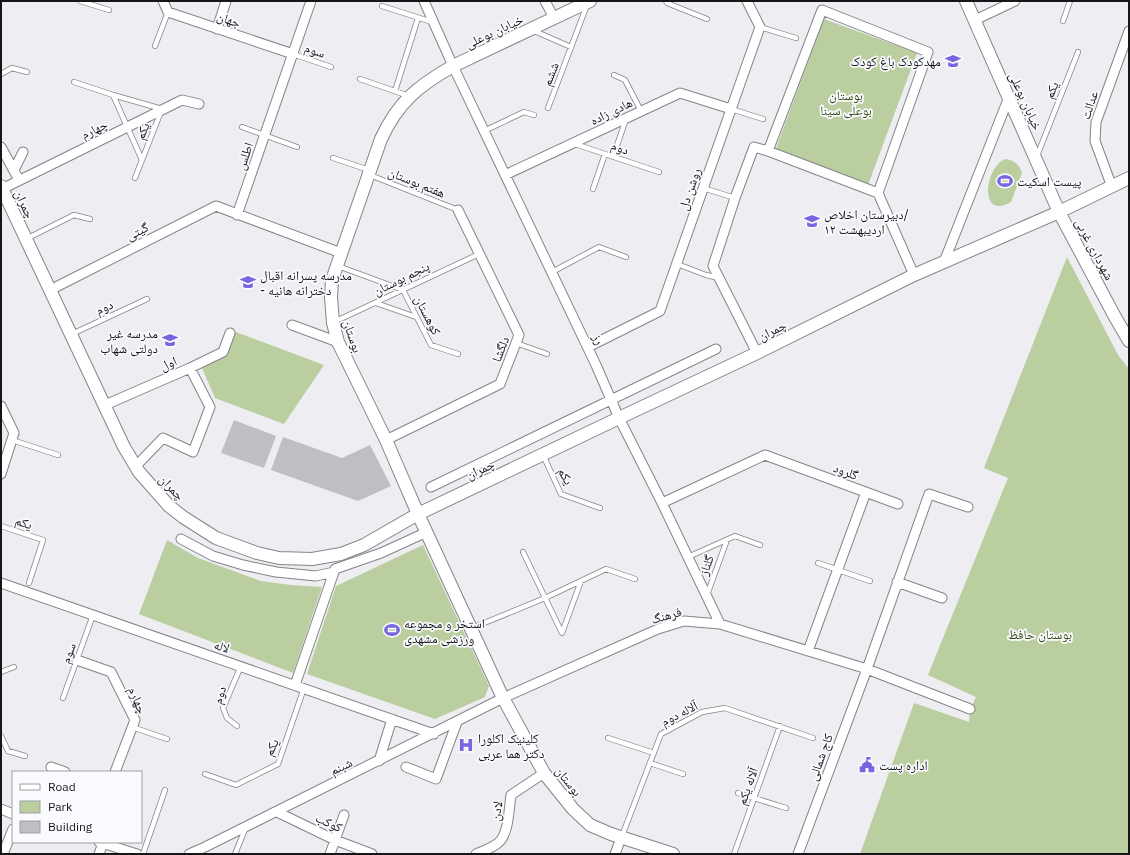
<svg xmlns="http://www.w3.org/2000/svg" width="1130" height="855" font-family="'IBM Plex Sans','Noto Naskh Arabic',sans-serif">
<rect width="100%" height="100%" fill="#ededf2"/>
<path fill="#bacea0" d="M824,19L917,53L868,185L775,151Z
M1005,159C1014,160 1019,164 1022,173L1011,202C979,221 984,168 1005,159Z
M1067,257L1118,355L1129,369V854H860L914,703L969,722L970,709L976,697L928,675L1008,478L984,468Z
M233,331L324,365L284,424L215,398L202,368L207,362L225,353Z
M167,540L198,558L261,581L291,585L322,587L293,673L139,614Z
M423,545L489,686L485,697L435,719L307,674L336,586Z"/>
<path fill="#bebec3" d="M234,420L276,436L264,468L221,453Z
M283,437L342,458L370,445L391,486L358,501L271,470Z"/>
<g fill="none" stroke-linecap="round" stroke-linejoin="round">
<defs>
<path id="lane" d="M80,1L109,10
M666,1L667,3L707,19
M382,6L432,22
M1063,21L1070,1
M760,27L796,38
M532,30L571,47
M155,46L168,12
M293,54L331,67
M1,74L12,68L27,72
M614,75L625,80L641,111
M360,79L409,96
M74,82L113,95L142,160L135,178
M395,91L418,18
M113,95L162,109L142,160
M548,108L587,5
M731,109L763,119
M242,127L297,147
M484,131L524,112L534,115
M575,144L659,172
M1037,156L1078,52
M613,157L626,119
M333,158L369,170
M370,175L458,210
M703,188L735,198
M593,189L605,154
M26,239L74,215L90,219
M677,264L706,275L719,278
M338,266L403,290L431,345L458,354
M552,272L599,247L626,257
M376,303L416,317
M334,322L479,254
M72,334L147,299
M516,343L547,354
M12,440L58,455
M543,455L561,494L600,508
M1,526L43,540L29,583
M523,552L562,633L581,581
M688,557L735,536L760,545
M818,563L870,581
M707,595L727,540
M472,628L545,598L606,569L635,579
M1,672L14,667
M63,698L93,615
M237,726L227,718L223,708L241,666
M132,727L167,739
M1,736L8,751L25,756
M608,738L654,753
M650,763L683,774
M205,774L236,785L278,764L304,688
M738,793L786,808
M622,836L661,734L702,712L725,708L813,738
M143,854L165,790
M235,854L246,827
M734,854L780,726"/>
<path id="street" d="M163,1L168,12L293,54
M424,1L453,66L596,365L619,418L662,503L720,624
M545,1L554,18
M975,20L1015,1
M217,29L226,1
M1,147L19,180
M768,151L822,10L928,52L878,193L914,275
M14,170L23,152
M505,175L680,93L731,109
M1112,187L1095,141L1096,122L1129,31
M2,189L182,100L199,104
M237,215L311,1
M944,262L1009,97
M50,290L216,206L341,253
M292,325L338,342
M588,347L660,311L760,27L747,1
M757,353L713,266L735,198L754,147L768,151L878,193
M105,405L190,368L223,352L230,333
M1,406L14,433L1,474
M386,440L500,384L519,335L458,210
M136,466L163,438L193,452L210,407L190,368
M431,487L716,349
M662,503L765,455L898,504
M181,539L213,556L243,565L276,572L316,576L334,572
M897,582L942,598
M1,583L434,734
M808,651L866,492
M77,660L111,672L135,720L115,772
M295,685L335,569L381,553L427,532
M379,761L392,719
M51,767L65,772
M406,767L436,779L457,722
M1,809L13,814
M277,812L335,840L372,854
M99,842L137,854
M3,854L13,829
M99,854L103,843
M189,854L205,847L503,698L658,629L684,621L720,624L867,669L970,709
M330,854L344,815
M476,854C483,851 492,848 498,843C509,835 509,807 511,795L544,773
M615,854L621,838
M798,854L867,669L929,494L968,507"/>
<path id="secondary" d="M590,1L453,66C418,86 398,102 381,139L332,280L331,297L333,323L338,342L386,440L418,514L503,698L544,773L573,809L590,825L611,834L673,854
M966,1L1059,212L1115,317L1129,341
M1,186L124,447L139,472L169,506L183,517L216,538L257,553L279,558L312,559L341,554L364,545L418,514L619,418L757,353L914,275L1059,212L1129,178"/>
</defs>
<use href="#lane" stroke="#848489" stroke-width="6"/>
<use href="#street" stroke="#848489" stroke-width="11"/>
<use href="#secondary" stroke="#848489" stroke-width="14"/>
<use href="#lane" stroke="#fff" stroke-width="4.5"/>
<use href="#street" stroke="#fff" stroke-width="9"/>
<use href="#secondary" stroke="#fff" stroke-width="12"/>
</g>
<defs>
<symbol id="school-bare" viewBox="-9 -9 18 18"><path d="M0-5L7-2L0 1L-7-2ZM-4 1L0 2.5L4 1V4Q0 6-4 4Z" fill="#7866e1" stroke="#fafbff" stroke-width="2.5" paint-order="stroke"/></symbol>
<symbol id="stadium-bare" viewBox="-9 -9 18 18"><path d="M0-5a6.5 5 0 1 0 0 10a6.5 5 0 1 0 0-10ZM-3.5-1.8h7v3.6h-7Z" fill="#7866e1" stroke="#fafbff" stroke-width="2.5" paint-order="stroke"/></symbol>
<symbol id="hospital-bare" viewBox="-9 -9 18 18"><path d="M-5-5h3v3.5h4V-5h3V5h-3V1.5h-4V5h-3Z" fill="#7866e1" stroke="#fafbff" stroke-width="2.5" paint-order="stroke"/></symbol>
<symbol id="civic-bare" viewBox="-9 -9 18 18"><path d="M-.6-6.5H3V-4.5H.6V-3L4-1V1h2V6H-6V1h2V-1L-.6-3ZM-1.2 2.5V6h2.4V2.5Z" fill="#7866e1" stroke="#fafbff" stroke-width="2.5" paint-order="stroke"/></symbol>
</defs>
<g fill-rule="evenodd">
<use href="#school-bare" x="942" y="50" width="22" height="22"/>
<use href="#stadium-bare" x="994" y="170" width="22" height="22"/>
<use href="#school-bare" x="801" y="210" width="22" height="22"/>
<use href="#school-bare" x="237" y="271" width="22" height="22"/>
<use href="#school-bare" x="159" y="329" width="22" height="22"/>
<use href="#stadium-bare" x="381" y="619" width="22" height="22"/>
<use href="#hospital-bare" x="455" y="734" width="22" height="22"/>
<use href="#civic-bare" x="856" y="754" width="22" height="22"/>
</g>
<g text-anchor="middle" stroke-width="3.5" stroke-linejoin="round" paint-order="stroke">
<g font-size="13" fill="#161618" stroke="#fafbff">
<text transform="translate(229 19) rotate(19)" y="5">جهان</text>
<text transform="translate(494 31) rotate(-25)" y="5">خیابان بوعلی</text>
<text transform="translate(315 50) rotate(19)" y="5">سوم</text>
<text transform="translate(550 74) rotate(-69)" y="5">ششم</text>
<text transform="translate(1051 90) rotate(-69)" y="5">یکم</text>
<text transform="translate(1026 101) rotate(66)" y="5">خیابان بوعلی</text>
<text transform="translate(1089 105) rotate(-72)" y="5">عدالت</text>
<text transform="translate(611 111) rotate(-26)" y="5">هادی زاده</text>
<text transform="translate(94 129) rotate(-26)" y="5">چهارم</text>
<text transform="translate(142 131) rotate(-69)" y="5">یکم</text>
<text transform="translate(620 147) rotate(19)" y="5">دوم</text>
<text transform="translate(244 156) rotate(-71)" y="5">اطلس</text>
<text transform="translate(417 182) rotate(22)" y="5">هفتم بوستان</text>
<text transform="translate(689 189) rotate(-71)" y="5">روشن دل</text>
<text transform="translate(25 204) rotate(65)" y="5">چمران</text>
<text transform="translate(137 231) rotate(-27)" y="5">گیتی</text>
<text transform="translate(1095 249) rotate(62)" y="5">شهرداری غربی</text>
<text transform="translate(401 278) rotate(-26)" y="5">پنجم بوستان</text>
<text transform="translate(104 307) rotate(-25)" y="5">دوم</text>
<text transform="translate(428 315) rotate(63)" y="5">کوهستان</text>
<text transform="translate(772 330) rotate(-26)" y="5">چمران</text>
<text transform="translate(353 336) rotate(71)" y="5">بوستان</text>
<text transform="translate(599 339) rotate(64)" y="5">رز</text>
<text transform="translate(500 349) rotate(-69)" y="5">دلگشا</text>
<text transform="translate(168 363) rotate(-23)" y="5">اول</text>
<text transform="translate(480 469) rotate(-25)" y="5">چمران</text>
<text transform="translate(846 471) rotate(20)" y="5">گلرود</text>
<text transform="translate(566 476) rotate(61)" y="5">یکم</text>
<text transform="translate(172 487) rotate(46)" y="5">چمران</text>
<text transform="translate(24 522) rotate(19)" y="5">یکم</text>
<text transform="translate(706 565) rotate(-71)" y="5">گلناز</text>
<text transform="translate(666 615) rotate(-16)" y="5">فرهنگ</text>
<text transform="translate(222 646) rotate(19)" y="5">لاله</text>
<text transform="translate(68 653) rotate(-70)" y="5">سوم</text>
<text transform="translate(219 695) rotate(-73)" y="5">دوم</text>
<text transform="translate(138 700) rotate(67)" y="5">چهارم</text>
<text transform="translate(679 713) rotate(-27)" y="5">آلاله دوم</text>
<text transform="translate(271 747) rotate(-66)" y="5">یکم</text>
<text transform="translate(820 757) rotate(-70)" y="5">کاج شمالی</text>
<text transform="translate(341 766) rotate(-26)" y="5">شبنم</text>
<text transform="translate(569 781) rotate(52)" y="5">بوستان</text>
<text transform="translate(747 786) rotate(-70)" y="5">آلاله یکم</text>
<text transform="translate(496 811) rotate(-81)" y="5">لادن</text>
<text transform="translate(329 822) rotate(25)" y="5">کوکب</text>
</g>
<g font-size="13" fill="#161618" stroke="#fafbff" text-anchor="start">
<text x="941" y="66" text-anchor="end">مهدکودک باغ کودک</text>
<text x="1017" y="186">پیست اسکیت</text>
<text x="824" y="219">دبیرستان اخلاص/<tspan x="824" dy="15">۱۲ اردیبهشت</tspan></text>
<text x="260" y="280">مدرسه پسرانه اقبال<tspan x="260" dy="15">- دخترانه هانیه</tspan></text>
<text x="158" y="338" text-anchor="end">مدرسه غیر<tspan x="158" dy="15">دولتی شهاب</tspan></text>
<text x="404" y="628">استخر و مجموعه<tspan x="404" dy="15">ورزشی مشهدی</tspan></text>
<text x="478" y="743">کلینیک اکلورا<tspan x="478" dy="15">دکتر هما عربی</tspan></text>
<text x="879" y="770">اداره پست</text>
</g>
<g font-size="13" fill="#354812" stroke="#fafbff">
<text x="846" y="100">بوستان<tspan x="846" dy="15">بوعلی سینا</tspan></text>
<text x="1040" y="639">بوستان حافظ</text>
</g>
</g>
<rect width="1130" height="855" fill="none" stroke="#161618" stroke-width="4"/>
<rect x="12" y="771" width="130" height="72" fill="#fafbff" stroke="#9f9fa3"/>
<rect x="20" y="784" width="20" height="6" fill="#ffffff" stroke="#9f9fa3"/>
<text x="48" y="791" font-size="12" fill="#161618">Road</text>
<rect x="20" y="801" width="20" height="12" fill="#bacea0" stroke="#9f9fa3"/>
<text x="48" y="811" font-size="12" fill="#161618">Park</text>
<rect x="20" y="821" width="20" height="12" fill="#bebec3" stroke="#9f9fa3"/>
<text x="48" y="831" font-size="12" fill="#161618">Building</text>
</svg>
